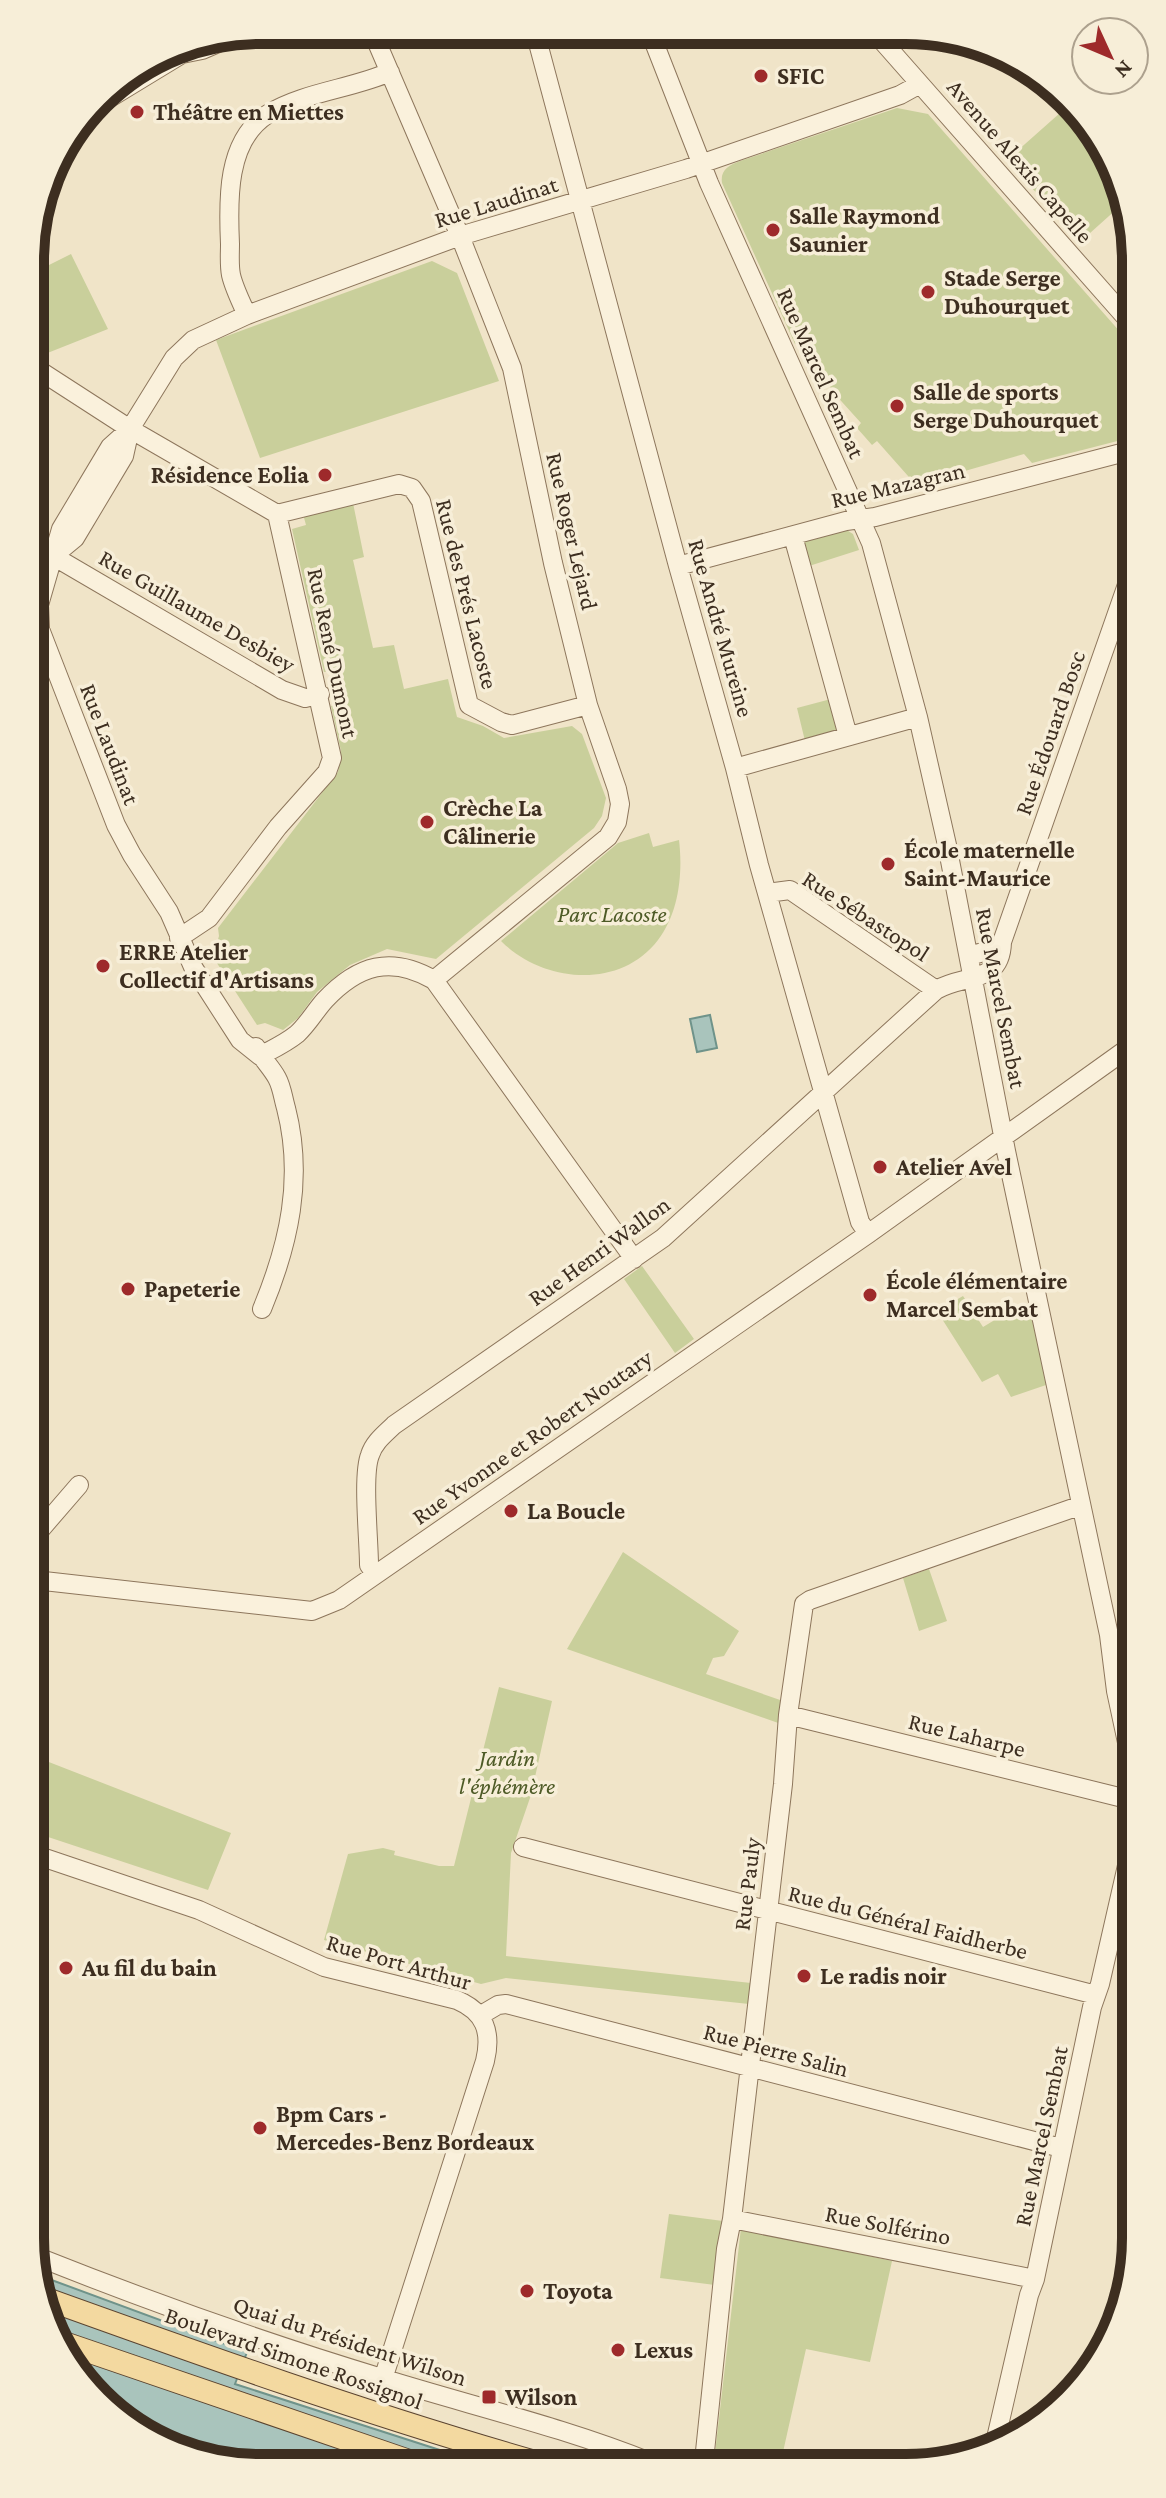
<svg xmlns="http://www.w3.org/2000/svg" width="1166" height="2498" font-family="'Crimson Pro',serif">
<rect width="100%" height="100%" fill="#f0e4c8"/>
<path fill="#c9cf9b" d="M1069,105L1128,199L1080,242L1007,160Z
M897,108L928,114L1129,342V438L1032,463L1024,454L916,485L877,441L872,445L857,428L861,423L833,392L812,355L814,353L806,346L795,344L722,183C720,170 729,165 740,161Z
M71,254L108,329L45,354L31,346V274Z
M432,261L457,273L499,381L260,458L216,340Z
M353,503L364,557L353,560L373,648L394,645L404,689L448,679L457,717L483,726L504,738L572,726L582,734L606,798L602,816L594,828L436,959L387,949L350,965L317,992L298,1018L283,1030L265,1023L257,1025L213,957L219,936L218,928L338,772L341,751L331,706L345,702L338,670L324,672L292,529L306,525L303,514Z
M845,529L853,534L859,550L809,566L803,546L806,540Z
M831,699L840,732L805,741L797,708Z
M649,833L653,847L679,840C683,873 679,913 658,940C619,991 542,982 501,941L618,843Z
M642,1266L694,1339L675,1353L624,1279Z
M963,1296L983,1327L993,1321L999,1314L1029,1303L1046,1385L1011,1397L998,1374L982,1382L937,1311Z
M623,1552L739,1631L724,1656L713,1658L706,1674L783,1701L781,1724L567,1649Z
M929,1569L947,1621L919,1631L903,1578Z
M499,1687L552,1701L531,1795L511,1853L506,1956L751,1983L749,2004L506,1978L481,1984L324,1940L348,1854L383,1848L395,1851L394,1855L439,1866H454Z
M36,1757L231,1833L208,1890L36,1833Z
M669,2214L723,2221L715,2285L660,2278Z
M741,2228L892,2261L870,2362L806,2349L781,2461C762,2461 729,2467 715,2453Z"/>
<path fill="#a9c4bc" stroke="#6f938a" stroke-width="2" d="M710,1015L717,1048L697,1052L690,1019Z
M38,2275L247,2352L235,2384L477,2462L215,2464L108,2411L38,2298Z"/>
<g fill="none" stroke-linecap="round" stroke-linejoin="round">
<defs>
<path id="minor" d="M372,31L460,236L512,368L553,563L588,705L617,789L620,804L617,822L608,837L434,980
M535,32L678,566L735,768L759,865L860,1222L868,1234
M650,32L709,183L871,543L918,717L947,845L1006,1151L1109,1635L1116,1691L1134,1775
M876,34L1128,320
M90,110L182,54L202,50L239,34
M247,315C241,302 234,288 231,275C229,265 230,254 230,244C228,201 226,140 268,114C304,92 351,89 390,72
M31,365L130,429L277,514L399,484L412,488L421,501L469,705L501,722L512,725L588,705
M793,536L848,736
M53,556L282,690L305,698L320,694
M52,557L75,538L124,456L130,429
M678,566L846,521L875,517L1129,451
M735,768L918,717
M767,893L790,890L936,990
M179,938L209,918L278,827L327,772L332,758L277,514
M969,956L994,949L1002,942
M256,1047C262,1059 271,1067 277,1078C282,1087 283,1098 286,1108C304,1178 289,1244 262,1309
M260,1056L240,1040L193,967L169,912L132,855L116,825L40,629L39,605L61,529L110,447L130,429L174,358L193,340L247,315L460,236L686,169L900,95L920,84
M260,1056C273,1049 286,1043 297,1034C308,1024 315,1011 325,1000C358,965 391,955 434,980L634,1259
M35,1536L79,1485
M375,1574L369,1565C369,1540 362,1475 370,1455C374,1442 385,1434 394,1425L663,1238L936,990C965,973 1001,985 1002,942L1129,579
M35,1580L312,1611L339,1600L868,1234L1131,1046
M1113,1661L1133,1657
M788,1715L1123,1798H1134
M523,1847L1096,1995
M36,1855L199,1910L324,1967L457,2000C485,2012 492,2032 485,2061L383,2379
M481,2015L498,2005L506,2004L1061,2148
M732,2219L1035,2279
M38,2257C151,2302 266,2343 382,2378C472,2406 563,2427 650,2462
M994,2447L1029,2295L1035,2279L1092,2007L1100,1984L1134,1835
M704,2461L726,2249L732,2219L783,1784L788,1715L804,1604L810,1600L1079,1506"/>
<path id="major" d="M38,2296C202,2355 367,2414 535,2462
M67,2344L415,2463"/>
</defs>
<use href="#minor" stroke="#8d765c" stroke-width="20"/>
<use href="#major" stroke="#5b4430" stroke-width="24"/>
<use href="#minor" stroke="#faf1dc" stroke-width="18"/>
<use href="#major" stroke="#f3d9a0" stroke-width="22"/>
</g>
<g fill="#9e2a2b" stroke="#f7eed8" stroke-width="3">
<circle cx="761" cy="76" r="8"/>
<circle cx="137" cy="112" r="8"/>
<circle cx="773" cy="230" r="8"/>
<circle cx="928" cy="292" r="8"/>
<circle cx="897" cy="406" r="8"/>
<circle cx="325" cy="475" r="8"/>
<circle cx="427" cy="822" r="8"/>
<circle cx="888" cy="864" r="8"/>
<circle cx="103" cy="966" r="8"/>
<circle cx="880" cy="1167" r="8"/>
<circle cx="128" cy="1289" r="8"/>
<circle cx="870" cy="1295" r="8"/>
<circle cx="511" cy="1511" r="8"/>
<circle cx="66" cy="1968" r="8"/>
<circle cx="804" cy="1976" r="8"/>
<circle cx="260" cy="2128" r="8"/>
<circle cx="527" cy="2291" r="8"/>
<circle cx="618" cy="2350" r="8"/>
<rect x="481" y="2389" width="16" height="16" rx="4"/>
</g>
<g text-anchor="middle" stroke-width="7" stroke-linejoin="round" paint-order="stroke">
<g font-size="24" font-weight="bold" fill="#3d2e20" stroke="#f7eed8" text-anchor="start">
<text x="777" y="84">SFIC</text>
<text x="153" y="120">Théâtre en Miettes</text>
<text x="789" y="224">Salle Raymond<tspan x="789" dy="28">Saunier</tspan></text>
<text x="944" y="286">Stade Serge<tspan x="944" dy="28">Duhourquet</tspan></text>
<text x="913" y="400">Salle de sports<tspan x="913" dy="28">Serge Duhourquet</tspan></text>
<text x="309" y="483" text-anchor="end">Résidence Eolia</text>
<text x="443" y="816">Crèche La<tspan x="443" dy="28">Câlinerie</tspan></text>
<text x="904" y="858">École maternelle<tspan x="904" dy="28">Saint-Maurice</tspan></text>
<text x="119" y="960">ERRE Atelier<tspan x="119" dy="28">Collectif d'Artisans</tspan></text>
<text x="896" y="1175">Atelier Avel</text>
<text x="886" y="1289">École élémentaire<tspan x="886" dy="28">Marcel Sembat</tspan></text>
<text x="144" y="1297">Papeterie</text>
<text x="527" y="1519">La Boucle</text>
<text x="82" y="1976">Au fil du bain</text>
<text x="820" y="1984">Le radis noir</text>
<text x="276" y="2122">Bpm Cars -<tspan x="276" dy="28">Mercedes-Benz Bordeaux</tspan></text>
<text x="543" y="2299">Toyota</text>
<text x="634" y="2358">Lexus</text>
<text x="505" y="2405">Wilson</text>
</g>
<g font-size="24" fill="#3d2e20" stroke="#f7eed8">
<text transform="translate(1020 161) rotate(49)" y="8">Avenue Alexis Capelle</text>
<text transform="translate(496 202) rotate(-17)" y="8">Rue Laudinat</text>
<text transform="translate(821 373) rotate(66)" y="8">Rue Marcel Sembat</text>
<text transform="translate(898 485) rotate(-13)" y="8">Rue Mazagran</text>
<text transform="translate(572 531) rotate(77)" y="8">Rue Roger Lejard</text>
<text transform="translate(467 594) rotate(76)" y="8">Rue des Prés Lacoste</text>
<text transform="translate(197 611) rotate(30)" y="8">Rue Guillaume Desbiey</text>
<text transform="translate(721 628) rotate(74)" y="8">Rue André Mureine</text>
<text transform="translate(333 653) rotate(78)" y="8">Rue René Dumont</text>
<text transform="translate(1050 733) rotate(-71)" y="8">Rue Édouard Bosc</text>
<text transform="translate(110 744) rotate(69)" y="8">Rue Laudinat</text>
<text transform="translate(866 916) rotate(33)" y="8">Rue Sébastopol</text>
<text transform="translate(1001 998) rotate(79)" y="8">Rue Marcel Sembat</text>
<text transform="translate(599 1251) rotate(-36)" y="8">Rue Henri Wallon</text>
<text transform="translate(532 1437) rotate(-35)" y="8">Rue Yvonne et Robert Noutary</text>
<text transform="translate(967 1735) rotate(14)" y="8">Rue Laharpe</text>
<text transform="translate(747 1884) rotate(-83)" y="8">Rue Pauly</text>
<text transform="translate(908 1922) rotate(14)" y="8">Rue du Général Faidherbe</text>
<text transform="translate(399 1962) rotate(16)" y="8">Rue Port Arthur</text>
<text transform="translate(776 2050) rotate(15)" y="8">Rue Pierre Salin</text>
<text transform="translate(1041 2136) rotate(-78)" y="8">Rue Marcel Sembat</text>
<text transform="translate(888 2225) rotate(11)" y="8">Rue Solférino</text>
<text transform="translate(350 2341) rotate(18)" y="8">Quai du Président Wilson</text>
<text transform="translate(294 2358) rotate(19)" y="8">Boulevard Simone Rossignol</text>
</g>
<g font-size="24" font-style="italic" fill="#4d5a26" stroke="#f7eed8">
<text x="612" y="922">Parc Lacoste</text>
<text x="507" y="1766">Jardin<tspan x="507" dy="28">l'éphémère</tspan></text>
</g>
</g>
<path d="M0 0H1166V2498H0ZM260 44H906A216 216 0 0 1 1122 260V2238A216 216 0 0 1 906 2454H260A216 216 0 0 1 44 2238V260A216 216 0 0 1 260 44Z" fill="#f7eed8" fill-rule="evenodd"/>
<path fill="none" stroke="#3d2e20" stroke-width="10" d="M260 44H906A216 216 0 0 1 1122 260V2238A216 216 0 0 1 906 2454H260A216 216 0 0 1 44 2238V260A216 216 0 0 1 260 44Z"/>
<g transform="translate(1110 56) rotate(134)"><circle r="38" fill="#f7eed8" stroke="#ada18e" stroke-width="2"/>
<path d="M0-6L14 30L0 20L-14 30Z" fill="#9e2a2b"/>
<text y="-12" font-size="22" font-weight="bold" text-anchor="middle" fill="#3d2e20">N</text>
</g>
</svg>
